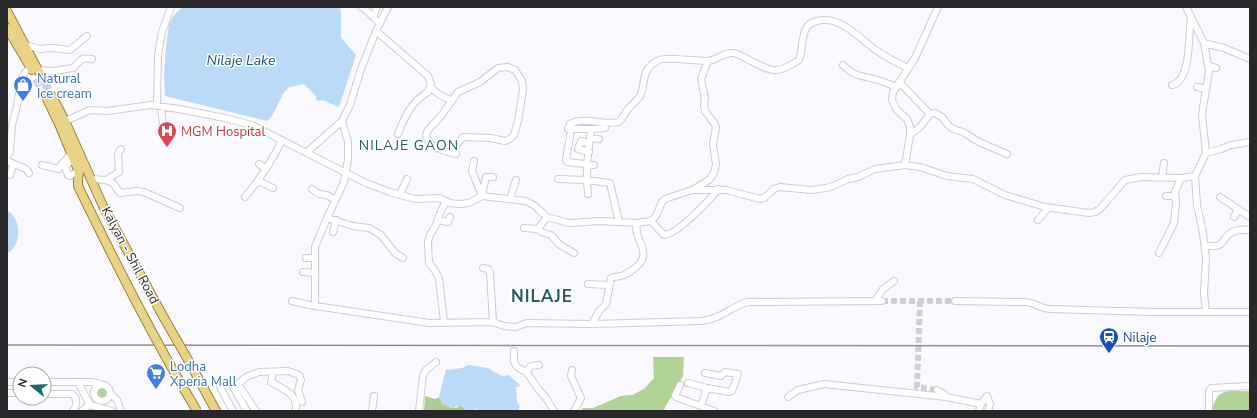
<svg xmlns="http://www.w3.org/2000/svg" width="1257" height="418" font-family="'Nunito Sans',sans-serif">
<rect width="100%" height="100%" fill="#f9f9ff"/>
<path fill="#b2d398" d="M653,357H684L683,376L664,409L666,411H628L625,410V411H580L583,408H593L621,396L632,395L644,389L654,378Z
M96 393a6 6 0 1 1 12 0a6 6 0 1 1-12 0Z
M1250,391V411H1212C1217,386 1229,392 1250,391Z"/>
<path fill="#abce91" d="M425,396L435,399L439,397L443,404L456,408L461,405L467,411H424Z"/>
<path fill="#badaf8" d="M183,7H340L341,12V38L356,55L339,107L322,100L317,101L316,96L304,84L289,87L283,94L272,116L267,121L165,96L164,77L166,48L169,24L174,15Z
M7,210C22,219 22,245 7,254Z
M468,365L488,368L502,376L509,375L521,386L516,387L517,402L520,406L518,411H480L476,409L474,411H467L461,405L451,408L442,404L439,397L446,370L462,368Z"/>
<g fill="none" stroke-linecap="round" stroke-linejoin="round">
<path stroke="#cfcfd4" stroke-width="6" stroke-dasharray="6 3" stroke-linecap="butt" d="M882,301H955
M920,301L917,387L937,390"/>
<path stroke="#cfcfd4" stroke-width="8" stroke-dasharray="8 4" stroke-linecap="butt" d="M39,72L52,96
M36,79L47,99"/>
<defs>
<path id="minor" d="M361,7L366,10L379,23
M1186,7L1204,43L1209,71L1202,114L1206,153L1195,176
M373,17L377,7
M376,31L428,76L431,84L428,92C411,102 405,116 398,134
M1204,43L1224,48L1250,59
M25,45L40,49L51,48L70,50L87,36
M843,65C856,78 862,75 878,80C884,82 890,84 896,87
M1208,65L1216,68
M38,70L54,71L73,68C81,61 79,57 92,59
M899,82L930,114
M1172,85C1192,81 1188,34 1191,18
M430,87L440,95L452,101
M1197,87L1206,89
M157,106L158,55L162,32L171,7
M161,107L164,135
M61,123L90,110L107,111L151,105L179,109L225,118L252,125L366,183L390,192L415,199L439,198L450,203L459,204L469,203L482,196L526,201L535,206L547,217L569,223L600,221L637,223L651,221L656,216L662,202L665,199L692,190L709,180L714,173L716,164L713,144L716,127L714,123L705,111L704,106L705,98L701,79L708,61
M568,129L570,124C585,116 604,126 619,122C623,118 625,113 628,109C631,105 637,101 640,96C647,82 639,70 659,60C663,57 699,61 707,61C716,61 723,52 733,53C739,54 744,57 749,60C773,72 776,75 799,60C803,49 801,35 807,27C810,23 813,22 817,21C840,15 859,38 876,50C886,57 897,63 908,68
M591,129L605,128
M910,135L921,126L930,114L935,113L942,117L948,125L953,129L963,132L979,142L1007,154
M590,138L599,139
M307,152L342,121L350,105L361,69L376,31L388,7
M451,152L463,137L491,138L505,141L510,139L514,135L518,121L523,90L522,81L515,70L508,67L498,68L480,82L458,92L441,116L428,130L426,135C430,149 442,150 456,154
M589,152L578,149L581,141L589,143
M1206,153L1221,149L1231,145L1250,142
M7,157L10,151L12,125L17,106L21,80L26,71L31,68
M73,159L65,167L68,175L70,176L78,171
M7,161L26,169L29,173
M474,161L472,171L482,196
M259,164L266,169
M42,165L59,169L61,165L71,154
M905,165L910,135V127L907,119L896,109L892,100L893,92L915,58L938,7
M10,175L13,165
M1195,176L1197,205L1203,233L1206,258L1204,294L1206,312
M1162,177L1164,163
M91,179L106,180L113,183L120,193L137,191L144,192L180,208
M558,179L587,180L610,183L619,222
M106,180L119,172L118,154L121,149
M259,181L273,188
M312,189L319,194L327,195L335,200
M694,190H726L760,199L764,198L774,189L780,187L811,190L826,188L833,186L848,179L858,177L875,169L905,165L920,167L947,176L973,179L1005,195L1045,207L1089,213L1095,212L1100,209L1125,180L1141,177L1181,178L1195,176
M400,194L407,179
M588,194C588,187 586,181 587,174C587,159 589,144 591,129H573L571,131L566,159L567,162L594,165
M482,196L486,177H493
M1166,196H1175
M245,197C260,179 272,161 282,140
M1220,197L1250,217
M510,199L516,180
M1234,217L1238,209
M327,218L353,226L369,228L381,235L395,253L403,258
M438,220L448,222L450,217
M1038,220L1048,208
M651,221L664,235C677,235 709,200 719,189
M524,228L538,229L547,217
M538,229L541,232L551,235L560,245L574,253
M333,232L336,220
M1205,246C1209,246 1217,247 1221,244C1223,243 1224,239 1226,237C1232,230 1242,229 1250,230
M1159,253L1174,223L1176,202L1175,192L1181,178
M306,258H315
M483,268L488,269L490,272L493,322
M303,272L315,273
M588,284L609,285
M292,301L309,305L429,323L493,322L504,326L516,327L527,323L592,324L702,321C723,318 730,307 747,302L882,301
M875,301L883,289L894,281
M955,301L1026,302C1035,303 1042,309 1051,309L1154,312H1250
M315,306V247L327,218L344,182L348,159V142L342,121
M444,322L439,278L434,269L429,263L428,242L430,235L436,225L440,213L446,201
M592,324L599,311L606,304L611,278C614,277 616,277 620,276C624,276 628,273 631,271C658,253 632,242 637,223
M514,351V362L517,367L526,372L530,377L539,390L546,398L554,411
M572,370L571,376L581,398L574,411
M273,372L271,382C282,388 301,396 295,411
M526,372L531,366L539,365
M7,382H20
M44,382H92L104,385
M78,382L90,405
M688,383L707,388
M94 393a8 8 0 1 1 16 0a8 8 0 1 1-16 0Z
M680,385L675,396L676,397L714,411
M220,387L233,411
M233,387L247,411
M937,390L944,394L946,397
M7,393H20
M110,393L117,400L121,411
M44,394H72C78,398 77,406 73,411
M987,396L990,404L988,411
M788,397L798,390L824,384L946,397L981,404
M701,406L707,388L729,392L732,391L738,374L725,372L721,376L705,373
M82,411L85,408L90,405L112,411
M256,411L238,384L246,377L259,372L288,371L299,375L301,380L298,390L302,402
M372,411L374,396
M419,411L423,375L426,370L436,362
M979,411L981,404L987,396
M1209,411V391L1211,388L1250,386"/>
<path id="major" d="M7,11L39,72
M7,28L32,70
M52,96L65,121L103,206L164,318
M47,99L59,124L79,172L78,180
M191,365L216,411"/>
</defs>
<use href="#minor" stroke="#ccccd2" stroke-width="8"/>
<use href="#major" stroke="#9c8433" stroke-width="10"/>
<use href="#minor" stroke="#fff" stroke-width="6"/>
<use href="#major" stroke="#e9d388" stroke-width="8"/>
<path stroke="#8f8f93" stroke-width="1.5" d="M7,345L1250,346"/>
<defs>
<path id="major-bridge" d="M78,180V186C115,262 153,338 197,411
M164,318L191,365"/>
</defs>
<use href="#major-bridge" stroke="#9c8433" stroke-width="10" stroke-linecap="butt"/>
<use href="#major-bridge" stroke="#e9d388" stroke-width="8"/>
</g>
<defs>
<symbol id="shop-pin" viewBox="-11 -11 22 30"><path d="M0 17L-7.5 6A9.5 9.5 0 1 1 7.5 6Z" fill="#3f7fe0" stroke="#fff"/><path d="M-5-2.5h2.3a2.7 3.5 0 0 1 5.4 0H5L5.5 6h-11ZM-1.5-2.5h3a1.5 2.3 0 0 0-3 0Z" fill="#fff"/></symbol>
<symbol id="hospital-pin" viewBox="-11 -11 22 30"><path d="M0 17L-7.5 6A9.5 9.5 0 1 1 7.5 6Z" fill="#e0444e" stroke="#fff"/><path d="M-5-5h3v3.5h4V-5h3V5h-3V1.5h-4V5h-3Z" fill="#fff"/></symbol>
<symbol id="station-pin" viewBox="-11 -11 22 30"><path d="M0 17L-7.5 6A9.5 9.5 0 1 1 7.5 6Z" fill="#1a4fb4" stroke="#fff"/><path d="M-3-6H3Q5-6 5-4V2Q5 4 3 4L4.5 6H3L1.5 4h-3L-3 6H-4.5L-3 4Q-5 4-5 2V-4Q-5-6-3-6ZM-3.5-4v3h7v-3ZM-3.5 1v1.5H-2V1ZM2 1v1.5H3.5V1Z" fill="#fff"/></symbol>
<symbol id="supermarket-pin" viewBox="-11 -11 22 30"><path d="M0 17L-7.5 6A9.5 9.5 0 1 1 7.5 6Z" fill="#3f7fe0" stroke="#fff"/><path d="M-6-5.5h2.5l.6 2H6L4.5 2H-2.5L-4.4-4H-6ZM-1.5 3.2a1.3 1.3 0 1 0 .1 0ZM3 3.2a1.3 1.3 0 1 0 .1 0Z" fill="#fff"/></symbol>
</defs>
<g fill-rule="evenodd">
<use href="#shop-pin" x="12" y="74" width="22" height="30"/>
<use href="#hospital-pin" x="156" y="120" width="22" height="30"/>
<use href="#station-pin" x="1098" y="326" width="22" height="30"/>
<use href="#supermarket-pin" x="145" y="362" width="22" height="30"/>
</g>
<g text-anchor="middle" stroke-width="3" stroke-linejoin="round" paint-order="stroke">
<g font-size="13" fill="#366cbe" stroke="#fff" text-anchor="start">
<text x="37" y="83">Natural<tspan x="37" dy="15">Ice cream</tspan></text>
<text x="170" y="371">Lodha<tspan x="170" dy="15">Xperia Mall</tspan></text>
</g>
<g font-size="13" fill="#be3a42" stroke="#fff" text-anchor="start">
<text x="181" y="136">MGM Hospital</text>
</g>
<g font-size="13" fill="#28282a" stroke="#fff">
<text transform="translate(131 255) rotate(62)" y="5">Kalyan - Shil Road</text>
</g>
<g font-size="13" fill="#164399" stroke="#fff" text-anchor="start">
<text x="1123" y="342">Nilaje</text>
</g>
<g font-size="14" font-style="italic" fill="#1b5381" stroke="#fff">
<text x="241" y="65">Nilaje Lake</text>
</g>
<g font-size="14" letter-spacing="1" fill="#225c60" stroke="#fff">
<text x="409" y="150">NILAJE GAON</text>
</g>
<g font-size="17" font-weight="bold" letter-spacing="1" fill="#225c60" stroke="#fff">
<text x="542" y="302">NILAJE</text>
</g>
</g>
<rect width="1257" height="418" fill="none" stroke="#28282a" stroke-width="16"/>
<g transform="translate(32 386) rotate(288)"><circle r="19" fill="#ffffff" stroke="#a9a9aa"/>
<path d="M0-3L7 15L0 10L-7 15Z" fill="#1c696d"/>
<text y="-6" font-size="11" font-weight="bold" text-anchor="middle" fill="#28282a">N</text>
</g>
</svg>
